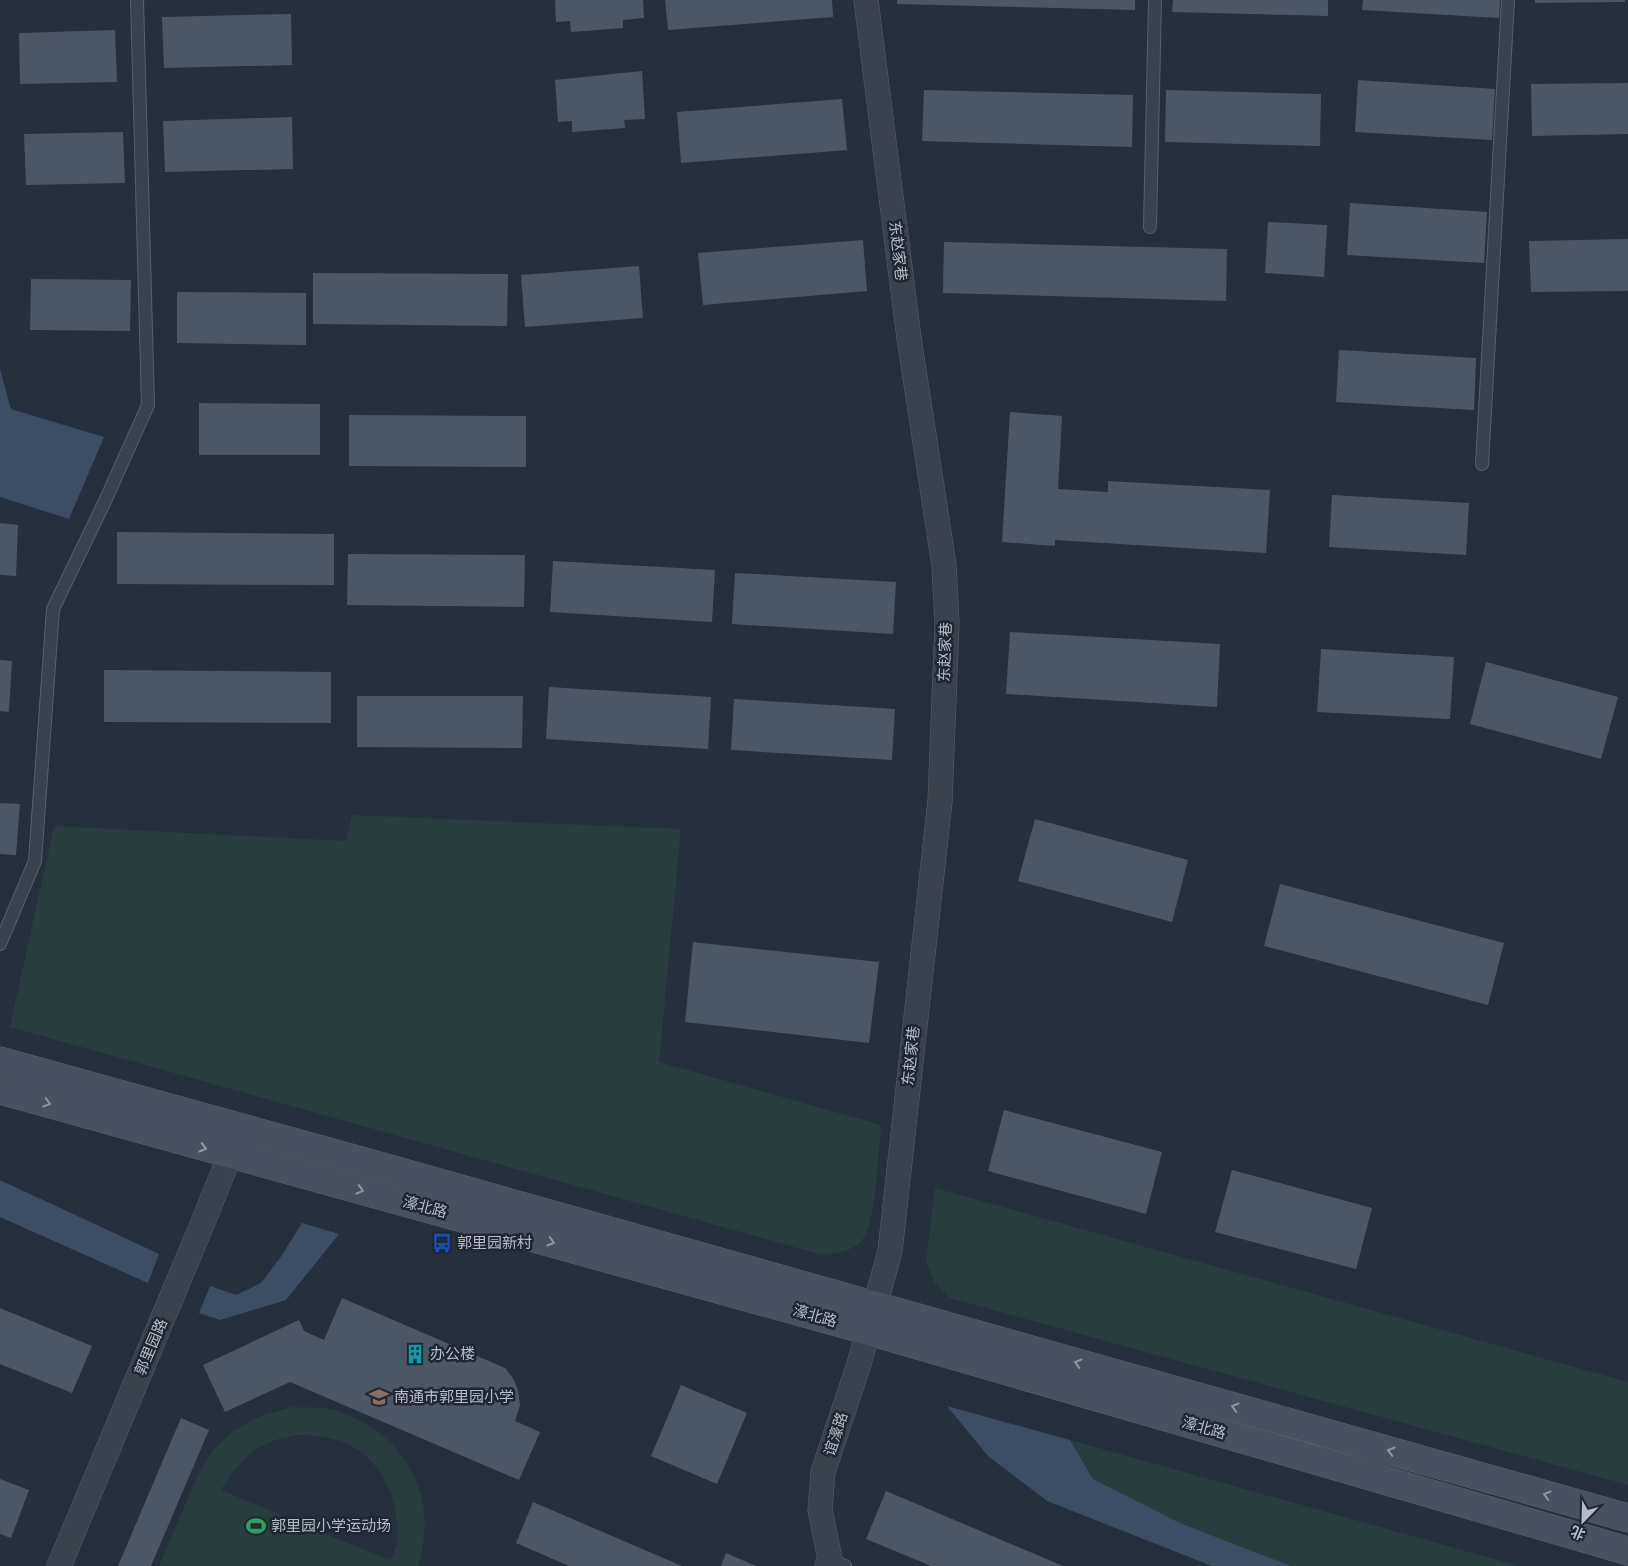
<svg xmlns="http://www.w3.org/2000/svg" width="1628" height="1566" font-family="'Exo 2','Noto Sans SC',sans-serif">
<rect width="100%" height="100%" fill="#26303d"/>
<path fill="#293d3f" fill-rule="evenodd" d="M352,815L681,829L659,1062L881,1125C879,1149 876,1218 864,1237C855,1252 835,1254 819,1254L10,1027L54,826L346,841Z
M935,1188L1628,1382V1485L950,1298L934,1282L926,1262Z
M293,1407C303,1408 314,1407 323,1408C338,1410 354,1417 366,1424C418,1456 436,1509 418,1566H159L196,1479L212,1451L235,1430L263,1415ZM296,1435C312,1435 327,1436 342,1442C381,1456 400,1500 397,1539C397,1546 393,1554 391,1561L221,1490C233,1469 249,1450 273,1441C280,1438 289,1437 296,1435Z
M1070,1440L1519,1566H1291L1180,1523L1093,1479Z"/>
<path fill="#3d4d64" d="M0,369L11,409L104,437L69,519L0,497Z
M0,1180L159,1254L148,1283L0,1217Z
M302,1223L339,1234L286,1300L220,1320L199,1313L210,1286L236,1295L261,1283L280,1258Z
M947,1406L1070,1440L1093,1479L1180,1523L1291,1566H1212L1047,1501L988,1456Z"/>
<path fill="#4c5765" d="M555,0H643L644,18L623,20V28L571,32L570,21L556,22Z
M665,0H832L833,17L668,30Z
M897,0H1135V10L897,4Z
M1173,0H1328V16L1172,12Z
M1363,0H1500L1499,18L1362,10Z
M1535,0H1625V2L1535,3Z
M291,14L292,65L164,68L162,17Z
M115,30L117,82L20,84L19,33Z
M642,71L645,119L624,120L625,128L572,132V121L558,122L555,80Z
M1358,80L1495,89L1492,140L1355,132Z
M1628,83V134L1532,136L1531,84Z
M924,90L1133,95L1132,147L922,141Z
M1166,90L1321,94L1320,146L1165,142Z
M842,99L847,150L681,163L677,112Z
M292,117L293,169L165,172L163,121Z
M123,132L125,183L26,185L24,134Z
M1350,203L1487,212L1484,263L1347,255Z
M1268,222L1327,225L1324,277L1265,273Z
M1628,239V291L1531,292L1529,241Z
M863,240L867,291L703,305L698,253Z
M944,242L1227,249L1226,301L943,293Z
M639,266L643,318L525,327L521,275Z
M313,273L508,274L507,326L313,324Z
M31,279L131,280L130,331L30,330Z
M177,292L306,293V345L177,343Z
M1339,350L1476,358L1474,410L1336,402Z
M199,403L320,404V455H199Z
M1010,412L1062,416L1058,489L1108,492V481L1270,490L1266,553L1055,540V546L1002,542Z
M349,415L526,416V467L349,466Z
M1332,495L1469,503L1466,555L1329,547Z
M0,523L18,525L16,576L0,575Z
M117,532L334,534V585L117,584Z
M348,554L525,555L524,607L347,605Z
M553,561L715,570L712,622L550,612Z
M735,573L896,582L893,634L732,624Z
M1010,632L1220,644L1217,707L1006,694Z
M1321,649L1454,657L1450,719L1317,712Z
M0,660L12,661L9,712L0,711Z
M1486,662L1618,697L1601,759L1470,724Z
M104,670L331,672V723L104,722Z
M549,687L711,697L708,749L546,739Z
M357,696H523L522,748L357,747Z
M734,699L895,709L892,760L731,750Z
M0,803L20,804L16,855L0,854Z
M1035,819L1188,860L1172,922L1018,881Z
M1280,884L1504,943L1488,1005L1264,946Z
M693,942L879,962L869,1043L685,1022Z
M1004,1110L1162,1152L1146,1214L988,1171Z
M1232,1170L1372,1208L1356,1269L1215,1232Z
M342,1298L505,1368L513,1378L518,1390L520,1405L515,1421L540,1432L519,1480L290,1382L225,1412L203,1365L299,1320L304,1331L324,1340Z
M0,1308L92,1346L72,1393L0,1364Z
M681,1385L747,1413L717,1484L651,1456Z
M181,1418L209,1430L151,1566H118Z
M0,1479L29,1490L11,1538L0,1534Z
M886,1491L1063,1566H931L866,1539Z
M533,1502L682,1566H569L516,1543Z
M726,1553L756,1566H721Z"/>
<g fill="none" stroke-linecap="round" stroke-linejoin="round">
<defs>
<path id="lane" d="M1150,227L1155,0
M1482,464L1508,0
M0,944L35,861L53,609L106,499L148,405L137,0
M830,1559L845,1566"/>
<path id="street" d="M59,1566L201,1227L241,1128
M827,1566L830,1559L820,1510L823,1472L859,1364L890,1251L940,801L947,623L944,565L909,338L866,0"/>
<path id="secondary" d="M0,1061L383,1167L1628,1518
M0,1090C289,1172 580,1248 869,1331C1122,1403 1375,1478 1628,1551"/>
</defs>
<use href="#lane" stroke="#58606b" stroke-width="14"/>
<use href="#street" stroke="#58606b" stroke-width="25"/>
<use href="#secondary" stroke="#58606b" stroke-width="29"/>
<use href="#lane" stroke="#3a424d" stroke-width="12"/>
<use href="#street" stroke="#3a424d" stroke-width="24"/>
<use href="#secondary" stroke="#48515f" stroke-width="28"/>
</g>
<defs><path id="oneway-chevron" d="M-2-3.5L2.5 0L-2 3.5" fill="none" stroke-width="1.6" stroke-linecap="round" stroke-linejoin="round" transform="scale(1.25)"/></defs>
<g stroke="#9097a3">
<use href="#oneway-chevron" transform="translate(47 1103) rotate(16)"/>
<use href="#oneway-chevron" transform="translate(203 1148) rotate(16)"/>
<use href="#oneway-chevron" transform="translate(360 1190) rotate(15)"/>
<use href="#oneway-chevron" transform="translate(551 1242) rotate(16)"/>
<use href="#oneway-chevron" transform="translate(1078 1363) rotate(-164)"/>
<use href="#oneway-chevron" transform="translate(1235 1407) rotate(-164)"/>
<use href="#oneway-chevron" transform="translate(1391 1451) rotate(-164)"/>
<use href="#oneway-chevron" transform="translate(1547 1495) rotate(-164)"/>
</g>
<defs>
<symbol id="bus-bare" viewBox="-9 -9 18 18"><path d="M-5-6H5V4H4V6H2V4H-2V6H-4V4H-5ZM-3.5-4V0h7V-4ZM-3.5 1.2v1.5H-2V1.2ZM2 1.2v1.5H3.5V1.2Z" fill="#1a4fb4" stroke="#1f2732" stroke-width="2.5" paint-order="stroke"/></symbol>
<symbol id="building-bare" viewBox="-9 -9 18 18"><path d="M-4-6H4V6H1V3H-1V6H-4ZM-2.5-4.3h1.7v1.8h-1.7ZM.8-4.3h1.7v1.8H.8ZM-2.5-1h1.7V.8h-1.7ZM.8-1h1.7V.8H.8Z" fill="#0f9aa8" stroke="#1f2732" stroke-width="2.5" paint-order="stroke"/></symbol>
<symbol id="school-bare" viewBox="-9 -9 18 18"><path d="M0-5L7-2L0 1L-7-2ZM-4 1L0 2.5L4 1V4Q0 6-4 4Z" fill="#8d6e63" stroke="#1f2732" stroke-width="2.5" paint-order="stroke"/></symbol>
<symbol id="stadium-bare" viewBox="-9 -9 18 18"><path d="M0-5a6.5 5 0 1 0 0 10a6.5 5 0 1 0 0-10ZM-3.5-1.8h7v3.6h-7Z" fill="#2e9e5b" stroke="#1f2732" stroke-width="2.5" paint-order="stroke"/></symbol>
</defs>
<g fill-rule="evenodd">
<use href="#bus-bare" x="428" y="1229" width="28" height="28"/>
<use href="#building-bare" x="401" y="1340" width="28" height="28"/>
<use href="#school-bare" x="365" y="1383" width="28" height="28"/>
<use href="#stadium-bare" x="242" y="1512" width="28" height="28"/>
</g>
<g text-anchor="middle" stroke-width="5" stroke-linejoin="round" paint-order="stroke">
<g font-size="15" fill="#b6bdc8" stroke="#1f2732">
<text transform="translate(898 251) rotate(83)" y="5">东赵家巷</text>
<text transform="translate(945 652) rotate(-88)" y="5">东赵家巷</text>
<text transform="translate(911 1056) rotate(-84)" y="5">东赵家巷</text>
<text transform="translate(425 1207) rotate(15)" y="5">濠北路</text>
<text transform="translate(815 1316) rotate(16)" y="5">濠北路</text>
<text transform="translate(151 1347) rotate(-67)" y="5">郭里园路</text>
<text transform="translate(1204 1428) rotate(16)" y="5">濠北路</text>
<text transform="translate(836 1434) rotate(-72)" y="5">谊濠路</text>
</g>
<g font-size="15" fill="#b6bdc8" stroke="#1f2732" text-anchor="start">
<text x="457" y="1248">郭里园新村</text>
<text x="430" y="1359">办公楼</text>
<text x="394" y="1402">南通市郭里园小学</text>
<text x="271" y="1531">郭里园小学运动场</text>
</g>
</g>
<g transform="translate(1583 1521) rotate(203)" stroke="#1f2732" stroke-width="4" paint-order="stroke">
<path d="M0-4L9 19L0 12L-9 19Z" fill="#b6bdc8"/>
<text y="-8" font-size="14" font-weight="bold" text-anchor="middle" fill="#b6bdc8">北</text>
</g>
</svg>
